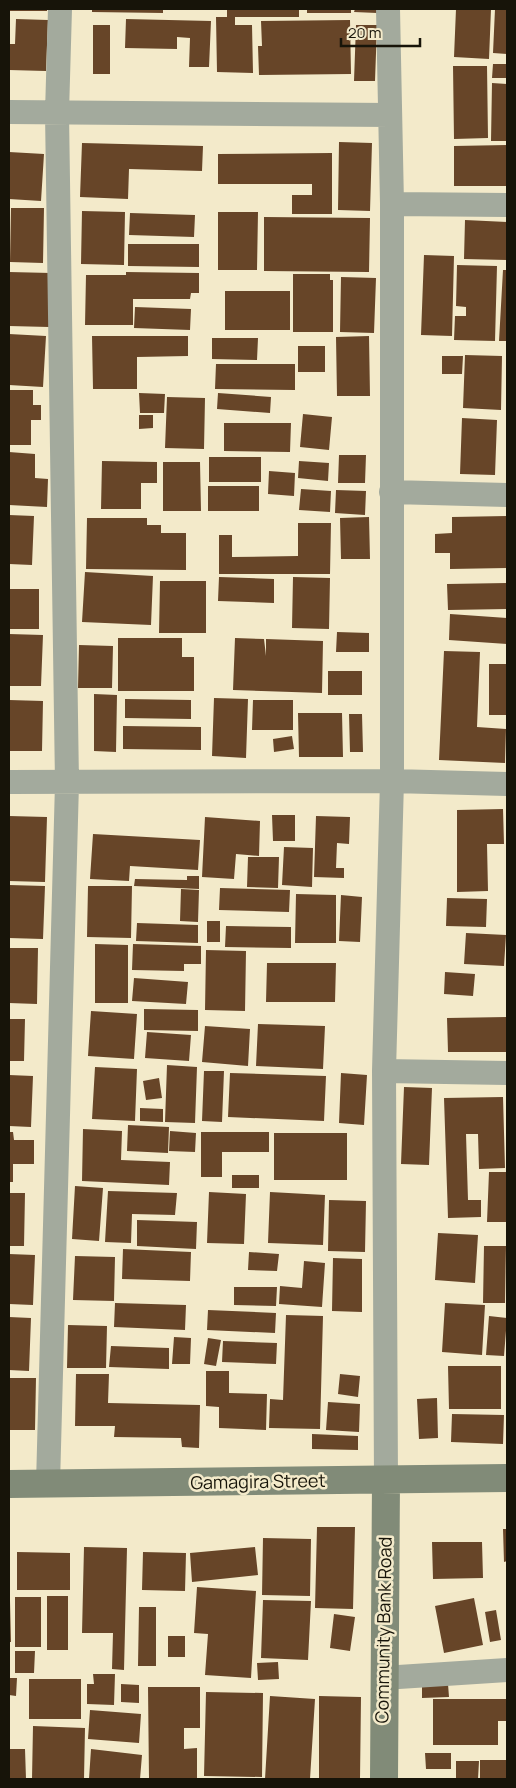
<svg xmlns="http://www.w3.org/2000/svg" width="516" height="1788" font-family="Manrope,sans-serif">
<rect width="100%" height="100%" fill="#f3eaca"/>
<path fill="#674528" d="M9,9H47V11H9Z
M92,9H163V13L92,12Z
M227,9H299V17H235V25H252L253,73L217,72L216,17H227Z
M307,9H351V13H307Z
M355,9H377V13L354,12Z
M456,9H491L489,59L454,57Z
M495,9H507V54L493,53Z
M16,19L48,20L46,71L9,70V44H15Z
M126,19L211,21L209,67H189L190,38L177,37V49L125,48Z
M350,20L351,74L259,75L258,46H262L261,21Z
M93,25H110V74H93Z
M356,25H377L375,81H354Z
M493,64H507V78H492Z
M453,66H487L488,138L454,139Z
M492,83L507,84V141H491Z
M339,142L372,143L370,211L338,210Z
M82,143L203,146L202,171L129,169L128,199L80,197Z
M507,145V186H454V146Z
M9,152L44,154L41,201L9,199Z
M332,153V214H292V195H312V184H218V154Z
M11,208H44L43,263L10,262Z
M82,211L125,212L124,265L81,264Z
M218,212H258L257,270H218Z
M130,213L195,215L194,237L129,235Z
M264,217L370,218L369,272L264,271Z
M465,220L507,222V260L464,259Z
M128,244H199V267L128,266Z
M424,255L454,256L452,336L421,335Z
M457,265L497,266L495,341L454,340L455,316H466V307L456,306Z
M503,270H507V341H499Z
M9,272L51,273L49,327L9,326Z
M126,272L199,273V293H191L190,299H133V325H85L86,275H126Z
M293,274H330V280H333V332H293Z
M341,277L376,278L374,333L340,332Z
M225,291H290V330H225Z
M135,307L191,309L190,330L134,328Z
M9,334L46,336L43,387L9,385Z
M92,336H188V356L137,357V389H93Z
M369,336L370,396H337L336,337Z
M212,338H258L257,360L212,359Z
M298,346H325V372H298Z
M465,355L502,356L501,410L463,408Z
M442,356H463L462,374H442Z
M216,364H295V390L215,389Z
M9,390H33V405H41V420H31V445H9Z
M139,393L165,394L164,413H140Z
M218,393L271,397L270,413L217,409Z
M167,397L205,398L204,449L165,448Z
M303,414L332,417L329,450L300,447Z
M139,415H153V428L139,429Z
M462,418L497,420L495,475L460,474Z
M224,423H291L290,452L224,451Z
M9,452L35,454V478L48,479L47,507L9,505Z
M339,455H366L365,483H338Z
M209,457H261V482H209Z
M102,461L157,462V483H141V509H101Z
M299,461L329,463L328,481L298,478Z
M163,462H200L201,511H163Z
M269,471L295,473L294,496L268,494Z
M208,486H259V511H208Z
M301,489L331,491L330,512L299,510Z
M336,490L366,491L365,515L335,513Z
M9,515L34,516L32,565L9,564Z
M507,516V568L450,569V553H435V534L452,533V517Z
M369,517L370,559H341L340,518Z
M87,518H147V525H161V533H186V570L86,569Z
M298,523H331L330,574H219V535H232V557L298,556Z
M85,572L153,576L151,625L82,622Z
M219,577L274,579V603L218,601Z
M293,577L330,578L329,629L292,628Z
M160,581H206V633H159Z
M507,583V609L448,610L447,584Z
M9,589H39V629H9Z
M450,614L507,618V644L449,640Z
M337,632L369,633V652H336Z
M9,634L43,635L41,686H9Z
M118,638H182V657H194V691H118Z
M235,638L264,639L266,656V639L323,641L322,693L233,690Z
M79,645L113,646L112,688H78Z
M444,651L480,652L477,727L506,729L505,763L439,760Z
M489,664H507V715H489Z
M328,671H362V695H328Z
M94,694L117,695L116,752L94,751Z
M214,698L248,699L246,758L212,756Z
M125,699L191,700V719L125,718Z
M9,700L43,701L42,751H9Z
M253,700H293V730H252Z
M298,713H342L343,757H299Z
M349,714H362L363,752H350Z
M123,726L201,727V750L123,749Z
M292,736L294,749L274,752L273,739Z
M503,809L504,844H487L488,891L457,892V810Z
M272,815H295V841H273Z
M9,816L47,817L45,882L9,881Z
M316,816L350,817L349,844L337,843L336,868H344V878L314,877Z
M205,817L260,821L259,856L236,854L234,879L202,877Z
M93,834L200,840L198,870L130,866L129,881L90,879Z
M284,847L313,848L312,887L282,885Z
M248,857H279L278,888L247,887Z
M187,876H199V889L134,886L135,879L187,880Z
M9,885L45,886L43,939L9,938Z
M88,886H132L131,938L87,937Z
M220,888L290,890L289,912L219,910Z
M181,889L199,890L198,922L180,921Z
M296,894L336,895V943H295Z
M341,895L362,897L360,942L339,941Z
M447,898L487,899L486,927L446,926Z
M207,921H220V942H207Z
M137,923L198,925V943L136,941Z
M226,926L291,927V948L225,947Z
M466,933L506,935L504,966L464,964Z
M95,944L128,945V1003H95Z
M133,944L201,946V964H184V971L132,970Z
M9,948H38L37,1004L9,1003Z
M206,950L246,951L245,1011L205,1010Z
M267,963H336L335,1002H266Z
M445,972L475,974L473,996L444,994Z
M134,978L188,982L186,1004L132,1001Z
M144,1009L198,1010V1031L144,1030Z
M91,1011L137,1014L134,1059L88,1056Z
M507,1017V1052H448L447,1018Z
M9,1019H25L24,1061H9Z
M258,1024L325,1026L323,1069L256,1066Z
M205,1026L250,1029L248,1066L202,1062Z
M147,1032L191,1035L189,1061L145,1058Z
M167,1065L197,1067L195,1123L165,1122Z
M95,1067L137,1069L135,1121L92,1119Z
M204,1071H224L222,1122L202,1121Z
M230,1073L326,1076L324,1121L228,1117Z
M341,1073L367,1075L364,1125L339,1123Z
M9,1075L33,1076L31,1127L9,1126Z
M159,1078L162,1098L146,1100L143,1081Z
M404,1087L432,1088L429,1165L401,1164Z
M503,1097L505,1168L479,1169L478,1134H466L468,1200H481V1217L448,1218L444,1098Z
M140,1108L163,1109V1122L140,1121Z
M128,1125L169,1127L168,1153L127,1151Z
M83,1129L122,1131L121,1160L170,1162L169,1185L82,1181Z
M170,1131L196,1133L195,1152L169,1151Z
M9,1132H13L14,1140H34V1164H13V1182H9Z
M201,1132H269V1152H222V1177H201Z
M274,1133H347V1180H274Z
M489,1172H507V1222H487Z
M232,1175H259V1188H232Z
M75,1186L103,1188L99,1241L72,1239Z
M108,1191L177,1193L175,1215L132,1214L131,1243L105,1242Z
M209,1192L246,1194L244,1244L207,1243Z
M270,1192L325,1195L323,1245L268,1243Z
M9,1193H25L24,1246H9Z
M329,1200L366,1201L365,1252L328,1251Z
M137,1220L197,1222L196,1249L137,1246Z
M438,1233L478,1235L475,1283L435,1280Z
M484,1246H506L505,1303H483Z
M123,1249L191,1252L190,1281L122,1279Z
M249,1252L279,1254L277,1271L248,1270Z
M9,1254L35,1255L33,1305L9,1304Z
M75,1256L115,1257L114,1301L73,1300Z
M333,1258L362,1259V1312L332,1311Z
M304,1261L325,1263L322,1307L279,1304L280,1286L302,1288Z
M234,1287H277L276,1306L234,1305Z
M115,1303L186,1305L185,1330L114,1327Z
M445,1303L485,1305L482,1355L442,1352Z
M208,1310L276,1313L275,1333L207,1330Z
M286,1315L323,1316L320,1429L269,1428L270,1399L283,1400Z
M489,1316L507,1318L504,1356L486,1355Z
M9,1317L31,1318L29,1371L9,1370Z
M68,1325L107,1326L106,1368H67Z
M174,1337L191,1338L190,1364H172Z
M208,1338L221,1340L216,1366L204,1364Z
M223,1341L277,1343L276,1364L222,1362Z
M111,1346L169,1348V1369L109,1367Z
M448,1366H501V1409H449Z
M206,1371H229V1393L267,1394L266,1430L219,1428V1407L206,1406Z
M76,1374H109L108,1403L200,1405L199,1448L182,1447L181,1438L114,1437L115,1426H75Z
M340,1374L360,1376L358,1397L338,1394Z
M9,1378H36L35,1430H9Z
M437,1398L438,1438L419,1439L417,1399Z
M328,1402L360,1404L359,1432L326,1430Z
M452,1414L504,1415L503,1444L451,1442Z
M312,1434L358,1436V1450L312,1449Z
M317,1527H355L353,1609L315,1608Z
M503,1529H507V1561L504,1562Z
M263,1538L311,1539L310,1596L262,1595Z
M432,1542H482L483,1578L433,1579Z
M84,1547L127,1548L124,1670L112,1669L113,1633H82Z
M255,1547L258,1575L192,1582L190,1553Z
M17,1552L70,1553V1590H17Z
M143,1552L186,1553L185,1591L142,1590Z
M197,1587L256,1591L251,1678L205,1675L208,1634L194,1633Z
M47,1596H68V1650H47Z
M15,1597H41V1647H15Z
M474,1598L483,1645L444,1653L435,1606Z
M263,1600L311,1601L308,1660L261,1658Z
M9,1601H10L11,1642H9Z
M139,1607H156V1666H138Z
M496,1610L501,1640L490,1642L485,1612Z
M334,1614L355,1617L350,1651L330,1648Z
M168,1636H185V1657H168Z
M15,1651H35L34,1673H15Z
M278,1662L279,1679L258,1680L257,1663Z
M93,1674H115L114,1705L87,1704V1684H94Z
M9,1678H17L16,1696L9,1695Z
M29,1679H81V1719H29Z
M121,1684L139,1685V1703L121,1702Z
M448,1684L449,1697L422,1698V1685Z
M148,1687H200V1728H184V1749L197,1748V1779H149Z
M206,1692L263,1693L262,1777L204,1776Z
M270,1696L315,1699L310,1779H265Z
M319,1696L361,1697L360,1779H319Z
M433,1699H507V1721H498V1745H433Z
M90,1710L141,1714L139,1743L88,1739Z
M33,1726L85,1728L84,1779H32Z
M9,1749H25L26,1779H9Z
M91,1749L142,1755L140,1779H89Z
M425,1753H451V1769H426Z
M480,1760H506V1779H480Z
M456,1761H479L478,1779H456Z"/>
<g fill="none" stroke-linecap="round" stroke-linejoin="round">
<path stroke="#a3aa9d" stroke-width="24" d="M9,112L390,115
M392,204L507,205
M391,492L507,495
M9,782L392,781L507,784
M384,1071L507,1073
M386,1481L384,1071L392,781V204L388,9
M48,1484L67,783L57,113L60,9
M383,1678L507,1670"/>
<path stroke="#818b78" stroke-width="28" d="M9,1484L507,1478
M384,1779L386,1481"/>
</g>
<g text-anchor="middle" stroke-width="5" stroke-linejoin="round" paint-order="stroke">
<g font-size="18" fill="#171409" stroke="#f3eaca">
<text transform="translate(258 1482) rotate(-1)" y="6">Gamagira Street</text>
<text transform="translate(384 1630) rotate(-89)" y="6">Community Bank Road</text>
</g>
</g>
<rect width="516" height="1788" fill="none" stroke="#171409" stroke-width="20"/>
<path d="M341 38v8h79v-8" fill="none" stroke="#171409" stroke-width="2.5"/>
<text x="348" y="38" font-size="15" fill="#171409" stroke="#f3eaca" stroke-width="4" paint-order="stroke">20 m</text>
</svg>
